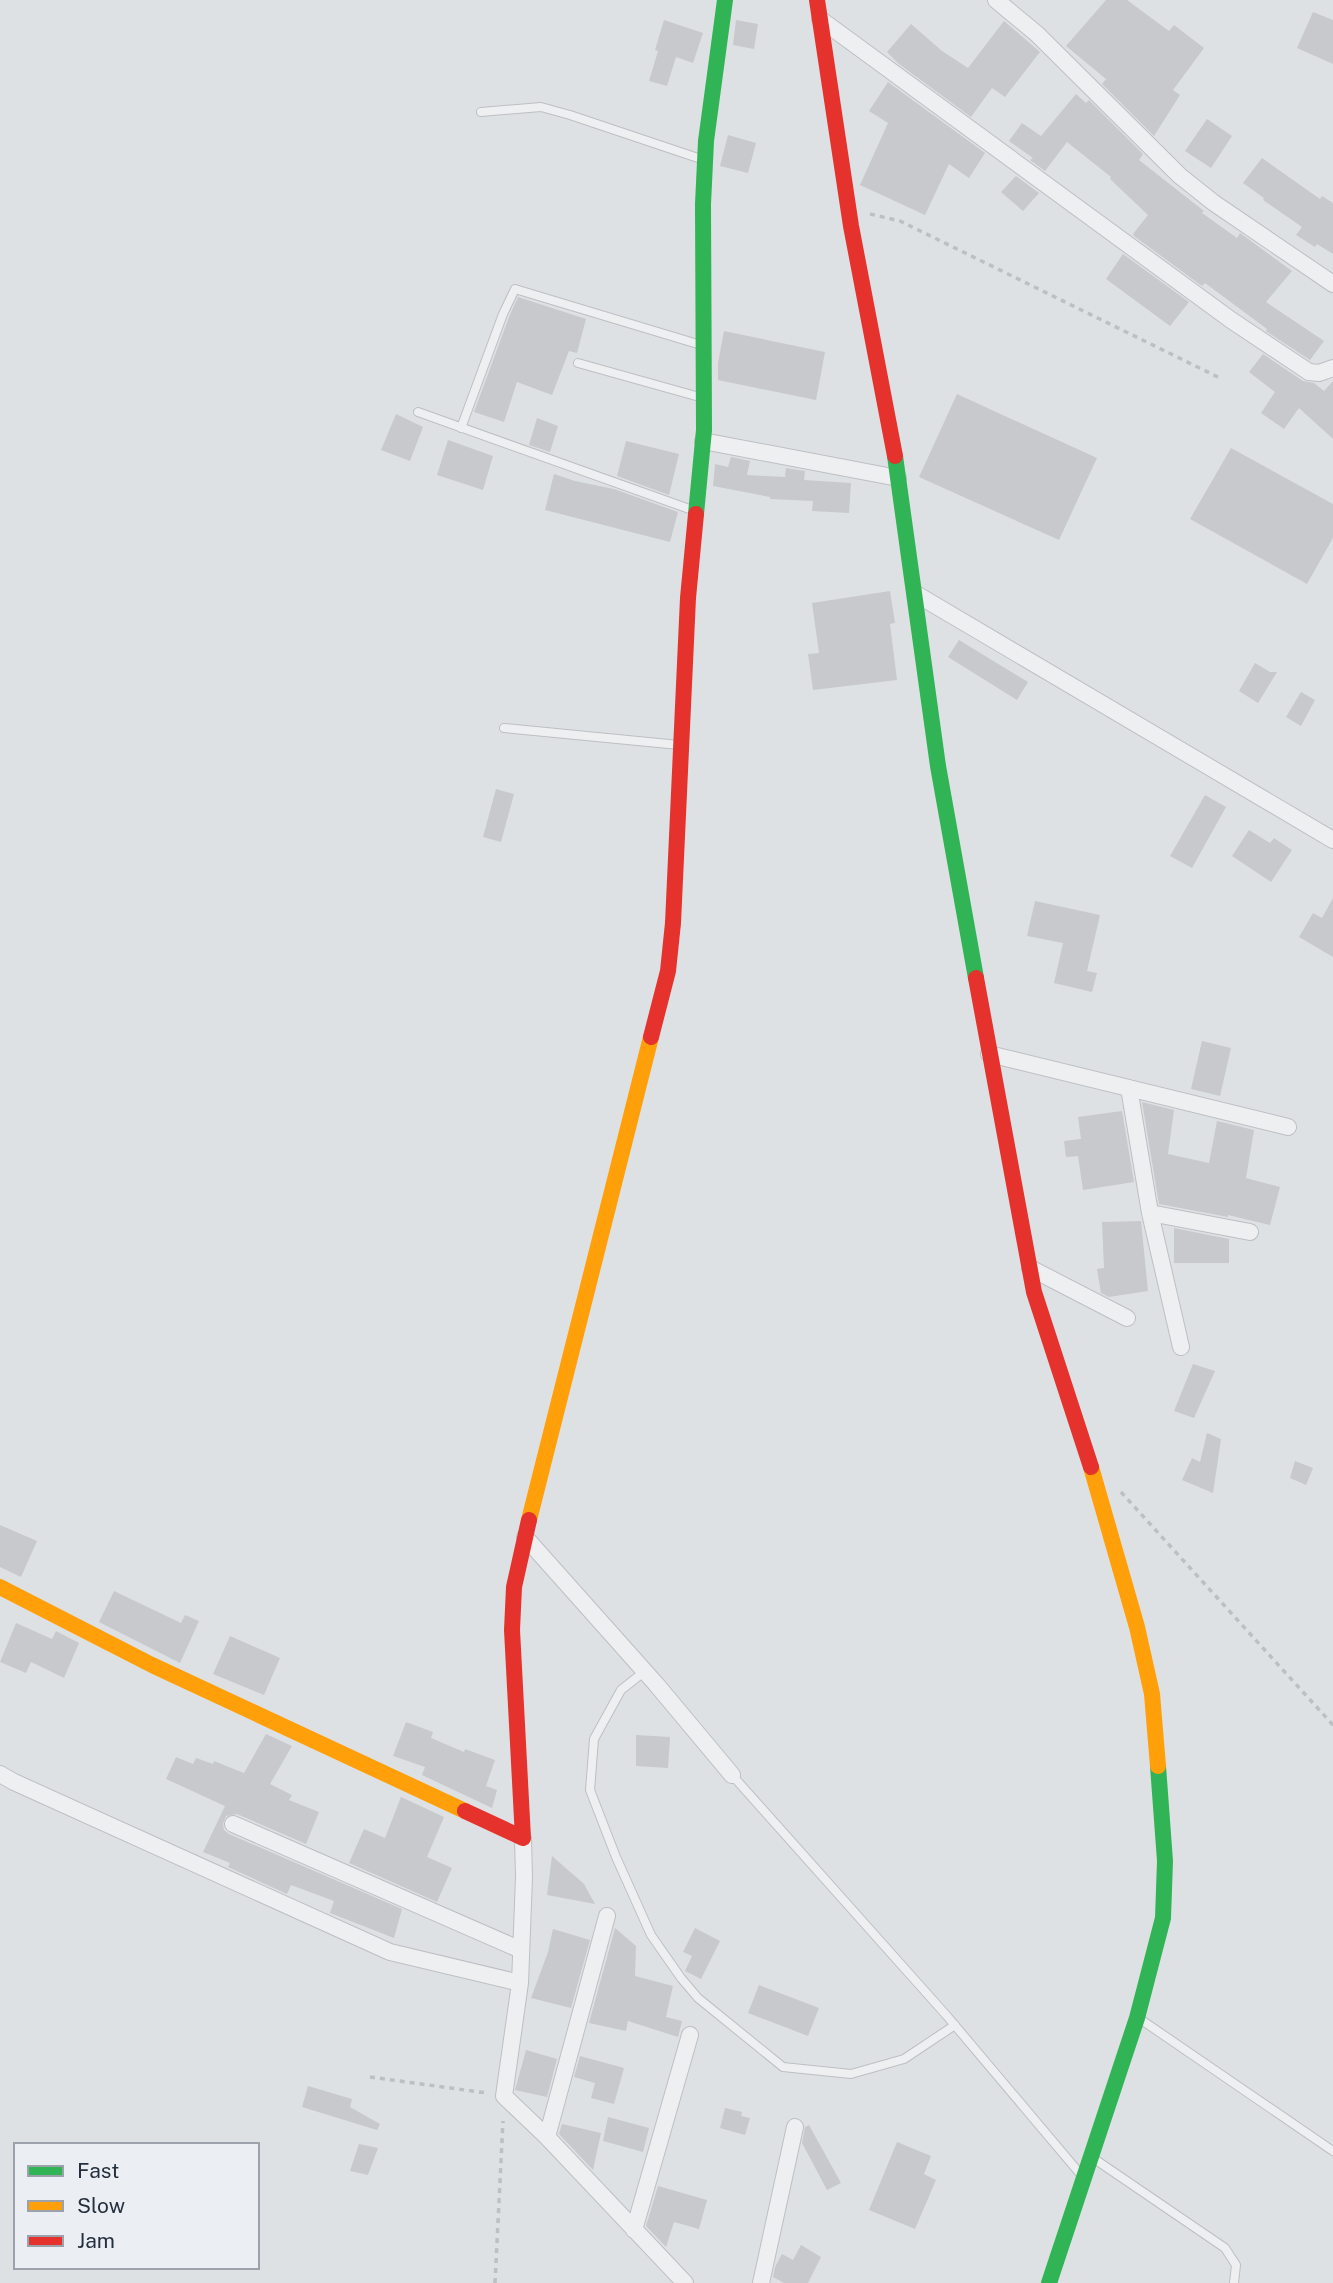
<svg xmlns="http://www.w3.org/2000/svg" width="1333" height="2283" font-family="'Public Sans',sans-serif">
<rect width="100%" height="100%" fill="#dee1e4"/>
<path fill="#c7c9cc" d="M1106,0H1127L1169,31L1174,25L1204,48L1173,90L1180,95L1154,136L1102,84L1106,79L1066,46Z
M1313,12L1333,20V64L1297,48Z
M664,20L703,33L693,63L676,57L667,86L649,81L658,51L655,50Z
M736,20L758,24L754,49L733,45Z
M1004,21L1040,52L1005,97L992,88L971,117L899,64L887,52L911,24L942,51L968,68Z
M888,82L985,153L969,178L949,164L925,215L860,185L888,123L869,111Z
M1076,94L1086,103L1089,100L1143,154L1139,160L1204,211L1202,213L1237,238L1240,233L1292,271L1266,302L1324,341L1310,360L1266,331L1267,329L1205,283L1202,286L1134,236L1133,234L1148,215L1110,179L1111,177L1067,142L1045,171L1030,160L1033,158L1009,141L1022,123L1041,136Z
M1207,119L1232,136L1211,168L1185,151Z
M728,135L756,143L748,173L720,166Z
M1262,158L1320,199L1322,196L1333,203V254L1317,244L1315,247L1296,235L1302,227L1263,200L1264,198L1243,183Z
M1016,176L1039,193L1023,211L1001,192Z
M1123,254L1189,302L1170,326L1106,279Z
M518,297L586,319L577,353L569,351L552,395L517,382L504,422L474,412L509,317Z
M724,331L825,352L816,400L718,380V363Z
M1263,354L1303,381L1314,383L1324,391L1333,381V439L1299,408L1284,429L1261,413L1275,392L1249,372Z
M957,394L1097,458L1059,540L919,477Z
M396,414L423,427L410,461L381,450Z
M537,418L558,426L550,452L529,445Z
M448,440L493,456L483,490L437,475Z
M626,441L679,454L669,495L617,476Z
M1231,448L1333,504V538L1307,584L1190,519Z
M731,457L750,461L747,475L785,477L786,468L792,469L805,471L804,480L851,483L849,513L812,511L813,501L770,499V497L713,486L715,464L728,467Z
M554,474L575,481L614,489L678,512L670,542L545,510Z
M890,591L895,623L890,624L897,680L813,690L808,654L819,653L812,603Z
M959,640L1028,682L1017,700L948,657Z
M1255,663L1270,672H1277L1258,703L1239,691Z
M1301,692L1315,700L1301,726L1286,717Z
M496,789L514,794L501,842L483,837Z
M1205,795L1226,807L1192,868L1170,856Z
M1249,830L1270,843L1274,838L1292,850L1271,882L1232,856Z
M1333,898V957L1299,937L1313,913L1322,918Z
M1035,901L1100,915L1087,971L1097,973L1092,992L1054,983L1063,943L1027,936Z
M1202,1041L1231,1048L1220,1096L1191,1089Z
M1142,1102L1174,1110L1168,1154L1209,1163L1217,1121L1254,1130L1246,1178L1280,1187L1270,1225L1228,1215V1217L1159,1204Z
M1122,1111L1134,1182L1083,1190L1078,1156L1066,1157L1064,1141L1081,1139L1078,1117Z
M1141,1221L1148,1291L1109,1297L1101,1293L1097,1269L1104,1268L1102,1222Z
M1174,1228L1229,1239V1263H1174Z
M1193,1364L1215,1371L1194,1418L1174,1411Z
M1207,1433L1221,1439L1213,1493L1182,1480L1192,1458L1200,1462Z
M1295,1461L1313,1468L1306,1485L1290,1478Z
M0,1525L37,1541L21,1577L0,1567Z
M114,1591L181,1623L185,1615L199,1621L180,1663L99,1622Z
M16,1623L52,1639L56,1631L79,1643L64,1678L31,1662L26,1673L0,1662Z
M230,1636L280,1658L264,1695L213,1674Z
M406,1722L433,1732L431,1738L464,1752L465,1749L495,1760L486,1786L497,1790L492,1808L422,1775L425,1767L393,1756Z
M266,1734L292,1746L270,1784L292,1795L289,1800L319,1812L306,1844L237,1814L226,1816L223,1824L224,1830L229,1834L402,1909L394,1938L330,1913L334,1901L291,1885L287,1894L228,1867L230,1863L203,1852L225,1806L166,1779L176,1757L193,1764L196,1758L213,1764L214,1761L244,1773Z
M636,1735L670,1737L668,1768L636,1766Z
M401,1797L444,1817L427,1857L452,1868L437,1902L349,1863L364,1829L385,1838Z
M552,1856L584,1884L595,1904L547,1895Z
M615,1928L636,1946L635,1976L673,1986L666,2017L682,2021L678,2037L628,2021L626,2031L589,2023Z
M695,1928L720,1941L701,1979L685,1971L692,1956L683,1952Z
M553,1929L590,1940L571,2008L531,1998L548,1952Z
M759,1985L819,2008L808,2036L748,2013Z
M526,2050L557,2059L547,2097L515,2090Z
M580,2056L624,2068L614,2104L591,2098L595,2083L574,2077Z
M308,2086L352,2099L350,2107L380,2124L377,2130L302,2107Z
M725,2108L742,2112L741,2116L750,2118L745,2135L720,2128Z
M608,2117L649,2128L643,2152L603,2141Z
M562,2124L601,2133L593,2170L559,2134Z
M809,2125L841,2183L827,2190L802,2143L805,2127Z
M897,2142L931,2156L924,2174L936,2180L915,2229L869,2210Z
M359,2144L378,2148L368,2175L350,2171Z
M658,2186L707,2200L699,2229L674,2222L666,2247L646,2226Z
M801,2245L821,2257L808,2283H784L773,2277L775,2267L782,2254L793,2260Z"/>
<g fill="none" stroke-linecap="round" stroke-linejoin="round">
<defs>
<path id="lane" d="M481,112L541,107L570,115L704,160
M578,363L703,398
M418,412L695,511
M461,428L503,314L515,289L701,345
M504,728L679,745
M645,1671L621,1690L594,1739L590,1790L616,1857L651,1935L681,1978L698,1998L783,2067L851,2074L904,2059L955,2025
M732,1775L947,2016L1082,2176
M1140,2019L1333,2151
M1093,2158L1225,2248L1236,2265L1234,2283"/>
<path id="street" d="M996,0L1037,34L1180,176L1214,203L1333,284
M820,19L1231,320L1309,372L1319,373L1333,368
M703,441L898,478
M916,594L1333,840
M989,1054L1288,1127
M1129,1088L1150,1213L1181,1347
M1150,1213L1250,1232
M1030,1268L1127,1318
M525,1537L656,1684L732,1775
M0,1774L14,1782L390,1952L520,1983
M233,1824L521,1950
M523,1838L524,1877L520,1983L504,2096L547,2137L685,2283
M547,2137L607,1916
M634,2230L690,2035
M761,2283L795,2127"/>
</defs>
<use href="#lane" stroke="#bdbfc2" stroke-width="10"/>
<use href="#street" stroke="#bdbfc2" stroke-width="18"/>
<path stroke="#bcbfc3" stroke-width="3.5" stroke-dasharray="5 5" stroke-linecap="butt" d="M870,214L900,221L1222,379
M1121,1492L1333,1725
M370,2077L487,2093
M495,2283L503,2121"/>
<use href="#lane" stroke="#eeeff1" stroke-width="8"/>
<use href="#street" stroke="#eeeff1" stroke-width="16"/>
<path stroke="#30b455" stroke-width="16" d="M895,456L938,766L976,978
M696,514L704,430L703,204L706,141L725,0
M1049,2283L1137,2018L1163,1918L1165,1861L1158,1766"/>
<path stroke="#ff9f0a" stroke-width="16" d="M1091,1467L1137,1627L1152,1694L1158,1766
M529,1520L651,1037
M0,1587L152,1665L465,1811"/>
<path stroke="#e5322d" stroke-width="16" d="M817,0L851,226L895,456
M976,978L1034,1292L1091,1467
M651,1037L668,971L673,923L688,598L696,514
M465,1811L523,1838L512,1630L514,1587L529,1520"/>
</g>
<rect x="14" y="2143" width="245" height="126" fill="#ebeff4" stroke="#9ca2ab" stroke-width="2"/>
<rect x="28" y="2166" width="35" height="10" fill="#30b455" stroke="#9ca2ab" stroke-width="2"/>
<text x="77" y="2178" font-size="21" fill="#262f3d">Fast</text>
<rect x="28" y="2201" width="35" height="10" fill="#ff9f0a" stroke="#9ca2ab" stroke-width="2"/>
<text x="77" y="2213" font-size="21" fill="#262f3d">Slow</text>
<rect x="28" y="2236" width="35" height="10" fill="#e5322d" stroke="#9ca2ab" stroke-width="2"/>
<text x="77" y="2248" font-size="21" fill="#262f3d">Jam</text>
</svg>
